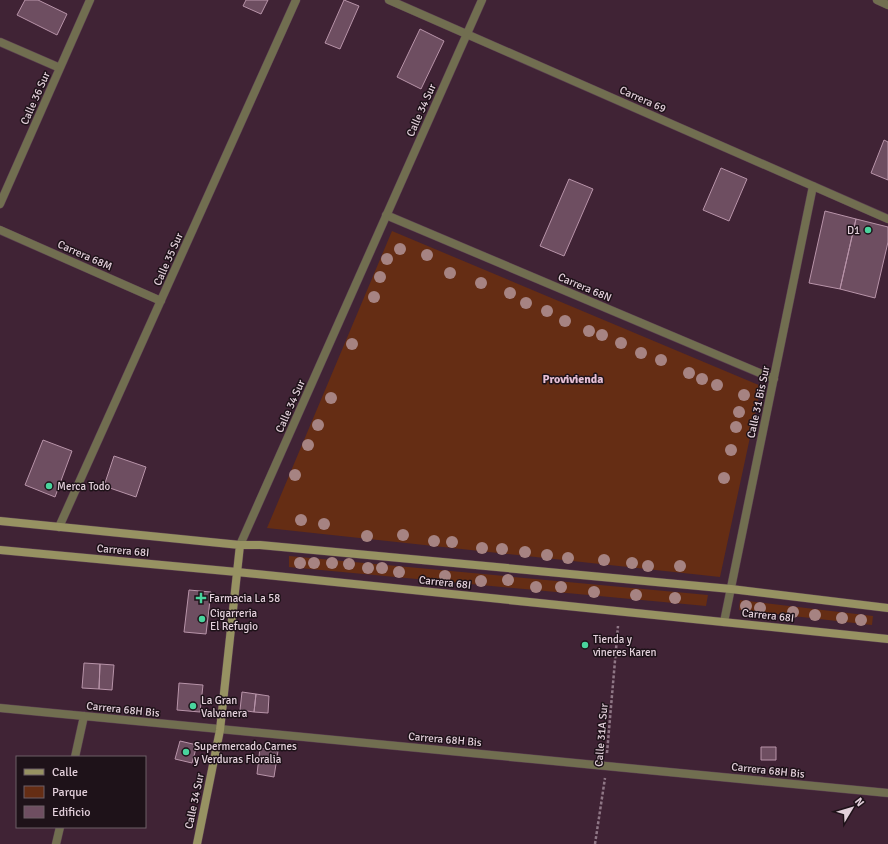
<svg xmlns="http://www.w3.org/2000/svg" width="888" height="844" font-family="Signika,sans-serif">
<rect width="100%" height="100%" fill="#402335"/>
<path fill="#652d14" d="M392,231L761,386L720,577L267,528Z
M289,556L708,595L706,606L289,567Z
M740,600L873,616L872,625L739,610Z"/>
<path fill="#6e4e61" stroke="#b894a9" d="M25,0H38L67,14L57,35L17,15Z
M246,0H268L261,14L243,6Z
M344,0L359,6L340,49L325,43Z
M420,29L444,41L421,89L397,77Z
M884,140L888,142V180L871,173Z
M721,168L747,179L729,221L703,210Z
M569,179L593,189L564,256L540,246Z
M825,211L856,219L840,289L809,283Z
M856,219L888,227V242L875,298L840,289Z
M43,440L72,451L55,497L25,485Z
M114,456L146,467L136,497L104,486Z
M189,590L211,592L206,634L184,632Z
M84,663L100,664L99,689L82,688Z
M100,664L114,665L112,690L99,689Z
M179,683L203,685L200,712L177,710Z
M242,692L256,694L254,712L240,710Z
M256,694L269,696L268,713L254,712Z
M180,741L197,745L192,763L175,759Z
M761,747H776V760H761Z
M260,748L278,751L274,777L257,774Z"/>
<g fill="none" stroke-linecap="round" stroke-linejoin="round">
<defs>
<path id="street" d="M389,0L888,219
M877,0L888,5
M0,42L60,68
M0,204L90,0
M386,215L774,379
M0,230L161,301
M59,527L296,0
M240,545L482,0
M724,622L813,186
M0,708L888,793
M75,757L84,716
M56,844L60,827"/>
<path id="secondary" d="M0,521L240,545H260L731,589L888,608
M0,550L237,572L888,639
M197,844L220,730L240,545"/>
</defs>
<use href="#street" stroke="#5a3f50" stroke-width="9"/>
<use href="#secondary" stroke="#5a3f50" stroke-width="9"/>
<path stroke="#8f7786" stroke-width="2.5" stroke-dasharray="3 2" stroke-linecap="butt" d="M607,753L618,626
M595,844L605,778"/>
<use href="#street" stroke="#716e50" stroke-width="8"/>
<use href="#secondary" stroke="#979262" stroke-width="8"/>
</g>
<g fill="#a68382">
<circle cx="400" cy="249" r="6"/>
<circle cx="427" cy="255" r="6"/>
<circle cx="387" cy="259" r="6"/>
<circle cx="450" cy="273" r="6"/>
<circle cx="380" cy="277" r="6"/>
<circle cx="481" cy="283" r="6"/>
<circle cx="510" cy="293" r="6"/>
<circle cx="374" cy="297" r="6"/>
<circle cx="526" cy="303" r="6"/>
<circle cx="547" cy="311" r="6"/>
<circle cx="565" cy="321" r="6"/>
<circle cx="589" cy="331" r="6"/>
<circle cx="602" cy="335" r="6"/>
<circle cx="621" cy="343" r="6"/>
<circle cx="352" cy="344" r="6"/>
<circle cx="641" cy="353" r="6"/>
<circle cx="661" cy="360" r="6"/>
<circle cx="689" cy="373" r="6"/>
<circle cx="702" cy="379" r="6"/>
<circle cx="717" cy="385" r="6"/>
<circle cx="744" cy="395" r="6"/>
<circle cx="331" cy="398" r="6"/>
<circle cx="739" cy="412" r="6"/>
<circle cx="318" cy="425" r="6"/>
<circle cx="736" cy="427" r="6"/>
<circle cx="308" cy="445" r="6"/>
<circle cx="731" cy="450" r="6"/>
<circle cx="295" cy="475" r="6"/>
<circle cx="724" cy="478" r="6"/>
<circle cx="301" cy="520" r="6"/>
<circle cx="324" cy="524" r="6"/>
<circle cx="403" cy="535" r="6"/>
<circle cx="367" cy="536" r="6"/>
<circle cx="434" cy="541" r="6"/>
<circle cx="452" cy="542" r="6"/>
<circle cx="482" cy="548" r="6"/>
<circle cx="502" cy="549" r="6"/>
<circle cx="525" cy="552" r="6"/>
<circle cx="547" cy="555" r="6"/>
<circle cx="568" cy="558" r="6"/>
<circle cx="604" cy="560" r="6"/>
<circle cx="300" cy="563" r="6"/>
<circle cx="314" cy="563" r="6"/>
<circle cx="332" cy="563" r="6"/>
<circle cx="632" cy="563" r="6"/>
<circle cx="349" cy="564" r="6"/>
<circle cx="648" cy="566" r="6"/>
<circle cx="680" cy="566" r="6"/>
<circle cx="368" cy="568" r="6"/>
<circle cx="382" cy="568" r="6"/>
<circle cx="399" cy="572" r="6"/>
<circle cx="445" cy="576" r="6"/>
<circle cx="508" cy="580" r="6"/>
<circle cx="481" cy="581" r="6"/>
<circle cx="536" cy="587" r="6"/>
<circle cx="561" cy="587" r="6"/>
<circle cx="594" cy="592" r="6"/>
<circle cx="636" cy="595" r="6"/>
<circle cx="675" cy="598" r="6"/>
<circle cx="746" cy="606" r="6"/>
<circle cx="760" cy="608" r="6"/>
<circle cx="793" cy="612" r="6"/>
<circle cx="815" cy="615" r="6"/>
<circle cx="842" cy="618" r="6"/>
<circle cx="861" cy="620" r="6"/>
</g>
<g fill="#49d49d" stroke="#1e1219" stroke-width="1.5">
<circle cx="868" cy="230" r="4"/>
<circle cx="49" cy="486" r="4"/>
<path d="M199 592h4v4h4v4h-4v4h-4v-4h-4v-4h4z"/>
<circle cx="202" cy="619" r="4"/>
<circle cx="585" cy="645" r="4"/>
<circle cx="193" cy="706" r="4"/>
<circle cx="186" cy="752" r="4"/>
</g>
<g text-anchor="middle" stroke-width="3" stroke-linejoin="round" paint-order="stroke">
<g font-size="11" fill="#e3d0db" stroke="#1e1219">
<text transform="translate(35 98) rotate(-66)" y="4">Calle 36 Sur</text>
<text transform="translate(643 99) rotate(24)" y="4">Carrera 69</text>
<text transform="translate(421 110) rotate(-66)" y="4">Calle 34 Sur</text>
<text transform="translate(85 255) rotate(24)" y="4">Carrera 68M</text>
<text transform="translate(168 259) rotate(-66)" y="4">Calle 35 Sur</text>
<text transform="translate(585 287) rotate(23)" y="4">Carrera 68N</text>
<text transform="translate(758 402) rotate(-78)" y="4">Calle 31 Bis Sur</text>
<text transform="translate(290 406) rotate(-66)" y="4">Calle 34 Sur</text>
<text transform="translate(123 550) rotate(5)" y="4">Carrera 68I</text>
<text transform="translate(445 582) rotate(6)" y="4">Carrera 68I</text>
<text transform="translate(768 615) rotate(6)" y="4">Carrera 68I</text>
<text transform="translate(123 709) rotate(6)" y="4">Carrera 68H Bis</text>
<text transform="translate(601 735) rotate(-85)" y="4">Calle 31A Sur</text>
<text transform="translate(445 739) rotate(5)" y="4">Carrera 68H Bis</text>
<text transform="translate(768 770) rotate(6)" y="4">Carrera 68H Bis</text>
<text transform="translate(194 801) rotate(-78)" y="4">Calle 34 Sur</text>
</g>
<g font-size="11" fill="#e3d0db" stroke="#1e1219" text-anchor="start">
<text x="860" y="234" text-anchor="end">D1</text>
<text x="57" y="490">Merca Todo</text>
<text x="209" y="602">Farmacia La 58</text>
<text x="210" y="617">Cigarreria<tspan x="210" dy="13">El Refugio</tspan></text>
<text x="593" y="643">Tienda y<tspan x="593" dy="13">vineres Karen</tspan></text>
<text x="201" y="704">La Gran<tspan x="201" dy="13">Valvanera</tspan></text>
<text x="194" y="750">Supermercado Carnes<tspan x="194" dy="13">y Verduras Floralia</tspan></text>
</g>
<g font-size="12" font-weight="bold" fill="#e6c0d6" stroke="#1e1219">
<text x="573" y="383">Provivienda</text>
</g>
</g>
<rect x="16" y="756" width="130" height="72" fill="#1e1219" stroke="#6d5e67"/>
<rect x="24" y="769" width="20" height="6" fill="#979262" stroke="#6d5e67"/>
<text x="52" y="776" font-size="12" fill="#e3d0db">Calle</text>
<rect x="24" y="786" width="20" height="12" fill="#652d14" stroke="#6d5e67"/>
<text x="52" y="796" font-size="12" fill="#e3d0db">Parque</text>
<rect x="24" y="806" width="20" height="12" fill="#6e4e61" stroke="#6d5e67"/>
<text x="52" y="816" font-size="12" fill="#e3d0db">Edificio</text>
<g transform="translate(852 808) rotate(52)" stroke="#1e1219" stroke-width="3" paint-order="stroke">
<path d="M0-3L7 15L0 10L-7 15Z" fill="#e3d0db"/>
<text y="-6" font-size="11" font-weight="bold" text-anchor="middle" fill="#e3d0db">N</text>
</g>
</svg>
